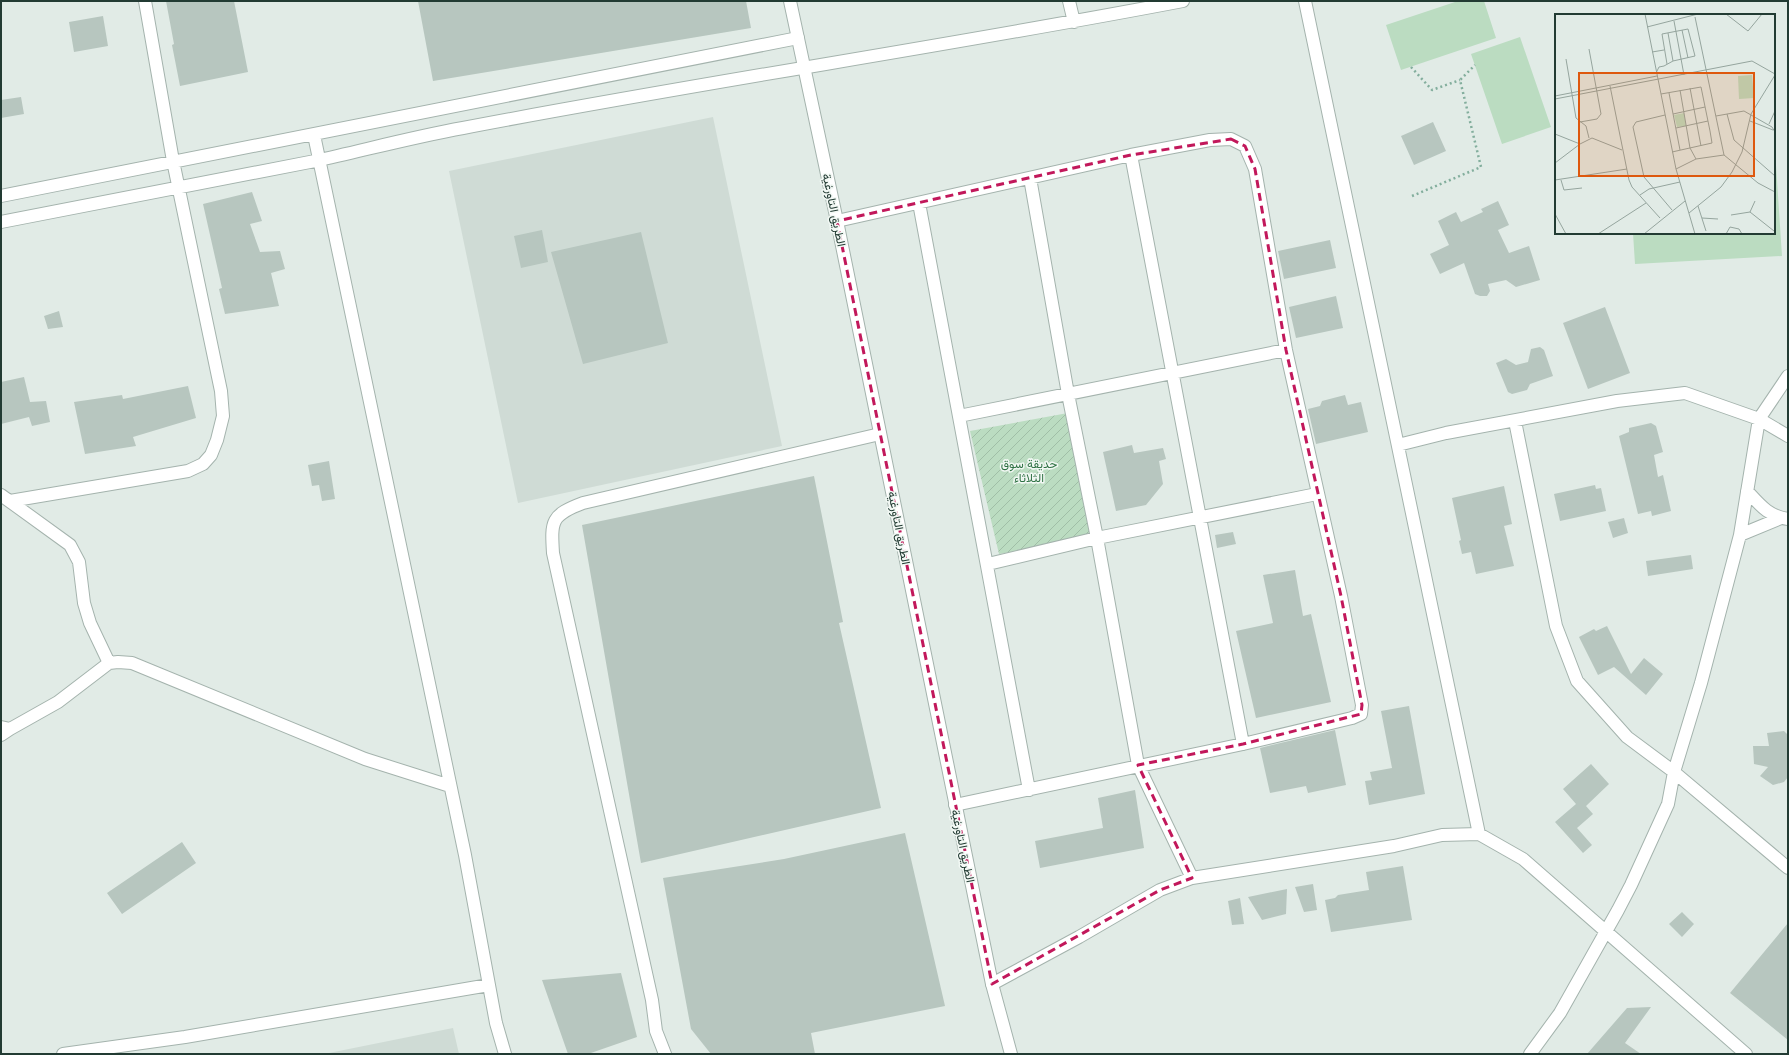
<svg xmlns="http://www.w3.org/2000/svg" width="1789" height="1055" font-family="Poppins,Vazirmatn,sans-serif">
<defs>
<pattern id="garden-furrows" width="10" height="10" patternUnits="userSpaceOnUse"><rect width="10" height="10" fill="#bbdcc1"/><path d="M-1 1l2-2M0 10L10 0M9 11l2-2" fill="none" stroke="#a0bea6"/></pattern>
</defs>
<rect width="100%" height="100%" fill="#e1ebe6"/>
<path fill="#cfdbd5" d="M713,117L782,446L518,503L449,171Z
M453,1028L459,1054H324Z"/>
<path fill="#bbdcc1" d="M1458,1H1484L1496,38L1401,70L1386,25Z
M1520,37L1551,127L1502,144L1471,54Z
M1774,135L1782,256L1635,264L1633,233H1774Z"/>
<path fill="url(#garden-furrows)" d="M1068,413L1092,538L999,554L970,431Z"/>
<path fill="#b7c6bf" d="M166,1H234L248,72L180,86L172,45L174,44Z
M418,1H746L751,28L433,81Z
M103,16L108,46L74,52L69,22Z
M21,97L24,114L1,118V100Z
M1433,122L1446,151L1414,165L1401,136Z
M252,192L262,221L250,224L260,252L280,251L285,269L271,273L279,306L225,314L219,289L222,288L203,204Z
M1498,201L1509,225L1498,230L1509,253L1529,246L1540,280L1516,287L1506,280L1488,284L1490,291L1487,296H1480L1475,294L1464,263L1440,274L1430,254L1449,245L1438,221L1456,212L1461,222L1483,212L1481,209Z
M542,230L548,262L521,268L514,236Z
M641,232L668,343L583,364L551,252Z
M1330,240L1336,268L1284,279L1278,251Z
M1336,296L1343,328L1296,338L1289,307Z
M1605,307L1630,373L1588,389L1563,323Z
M59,311L63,327L48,329L44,316Z
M1540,347L1544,350L1553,376L1530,384L1527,390L1512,394L1508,392L1496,363L1506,359L1516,365L1528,362L1531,349Z
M24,377L30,402L46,401L50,422L32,426L29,417L1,424V382Z
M188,386L196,418L133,437L136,446L85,454L74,402L122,395L123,399Z
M1345,395L1348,405L1361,402L1368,432L1316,444L1308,409L1320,406L1322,401Z
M1651,423L1656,426L1663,452L1654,455L1658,477L1663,475L1671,511L1652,516L1651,511L1638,514L1619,436L1629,432V428Z
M1132,445L1134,453L1163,448L1166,459L1159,461L1163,484L1146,505L1116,511L1103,452Z
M329,461L335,499L322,501L319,485L312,486L308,465Z
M814,476L843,622L839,623L881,808L641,863L582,525Z
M1595,485L1596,489L1601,488L1606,511L1560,521L1554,494Z
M1504,486L1512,524L1504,526L1514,566L1476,574L1471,552L1462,554L1459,541L1461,540L1452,498Z
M1624,518L1628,533L1613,538L1608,522Z
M1233,532L1236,544L1217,548L1215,535Z
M1691,555L1693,569L1648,576L1646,561Z
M1295,570L1303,616L1311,614L1331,702L1256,718L1236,631L1273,623L1263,575Z
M1607,626L1631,674L1644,658L1663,674L1646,695L1614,667L1598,675L1579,637L1594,629L1596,631Z
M1409,706L1425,794L1369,805L1365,781L1372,780L1370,772L1392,768L1381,711Z
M1335,730L1346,785L1308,793L1306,786L1270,793L1260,748Z
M1784,731L1788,735V777L1784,782L1773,785L1760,776L1768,767L1754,764L1753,746H1769L1767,733Z
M1591,764L1609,784L1586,806L1593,814L1577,828L1592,845L1583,853L1555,822L1576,804L1563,789Z
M1135,790L1144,848L1040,868L1035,841L1103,828L1098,798Z
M905,833L945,1006L811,1033L815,1054H711L691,1029L663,878L784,859Z
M182,842L196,863L122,914L107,893Z
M1403,866L1412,920L1331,932L1325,900L1335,898L1338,895L1369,890L1366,872Z
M1313,884L1317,910L1304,912L1295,887Z
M1287,889L1286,914L1262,920L1248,897Z
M1240,898L1244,924L1232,925L1228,901Z
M1682,912L1694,924L1682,937L1669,924Z
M1788,923V1040L1730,993Z
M621,973L637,1037L588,1054H568L542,980Z
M1651,1007L1625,1043L1641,1054H1587L1627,1008Z"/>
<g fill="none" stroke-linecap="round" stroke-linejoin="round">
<defs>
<path id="minor" d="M1069,1L1074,22
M1305,1L1479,834
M314,135L465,855L496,1023L505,1054
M1131,155L1243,744
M1030,178L1068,394L1097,538L1138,765L1192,878
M1,196L798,38
M919,203L1029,790
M837,221L1131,155L1210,140L1231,139L1245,146L1255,169L1286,350L1341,596L1362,705L1361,714L1352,718L1243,744L955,805
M1,222C106,202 211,182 315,161C365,150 413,137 463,128C702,82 943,47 1183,1
M959,416L1286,350
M1515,421L1556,626L1577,681L1627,737L1674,772L1788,868
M1398,445L1446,433L1617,401L1685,393L1759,419L1788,436
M1747,491C1760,505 1768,516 1788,519
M1,495L70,545L79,562L84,603L90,623L109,663
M10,501L188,471L203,464L211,455L217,440L223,416L221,391L173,161L145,1
M1740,535L1781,518
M988,564L1097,538L1317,494
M1,727L10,729L1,735
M10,729L58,702L109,663L118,662L132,663L365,759L450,786
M992,984L1079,937L1160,890L1192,878L1394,846L1442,835L1479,834L1523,859L1746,1054
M63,1054L185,1037L489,985
M665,1054L656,1031L652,1000L553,553C551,521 551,515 583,503L880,434
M1530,1054L1560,1013L1618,910L1631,885L1668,804L1674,772L1701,683L1740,535L1759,419L1788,376"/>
<path id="tertiary" d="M790,1L837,221L992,984L1011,1054"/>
</defs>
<use href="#minor" stroke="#a4b3ad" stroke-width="14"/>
<use href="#tertiary" stroke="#a4b3ad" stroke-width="14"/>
<path stroke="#83ae9d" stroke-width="2.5" stroke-dasharray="2 3" stroke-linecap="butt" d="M1411,67L1432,90L1460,80
M1412,196L1481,167L1460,80L1475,65"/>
<use href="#minor" stroke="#fff" stroke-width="12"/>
<use href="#tertiary" stroke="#fff" stroke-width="12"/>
</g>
<path fill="none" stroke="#c2185b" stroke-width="3" stroke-dasharray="8 5" stroke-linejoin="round" d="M1231,139L1245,146L1255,169L1286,350L1341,596L1362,705L1361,714L1243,744L1138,765L1192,878L1160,890L992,984L837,221L1131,155Z"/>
<g text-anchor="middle" stroke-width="3" stroke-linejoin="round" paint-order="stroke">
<g font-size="12" fill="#223b33" stroke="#f2f8f4">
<text transform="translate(834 210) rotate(78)" y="4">الطريق التاورغية</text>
<text transform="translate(899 528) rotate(79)" y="4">الطريق التاورغية</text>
<text transform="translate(963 846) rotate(78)" y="4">الطريق التاورغية</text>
</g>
<g font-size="12" fill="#2e7143" stroke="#f2f8f4">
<text x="1029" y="468">حديقة سوق<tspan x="1029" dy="14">الثلاثاء</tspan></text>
</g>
</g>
<g transform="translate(1555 14)">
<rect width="220" height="220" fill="#e1ebe6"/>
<path d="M197,61L199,84L184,85L183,62Z" fill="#bbdcc1"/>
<path d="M129,99L131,112L122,113L119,101Z" fill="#bbdcc1"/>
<path fill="none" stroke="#95a59e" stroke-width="1" d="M90,0L121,155L140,220M171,0L193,17L207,0M140,3L169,141M119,7L129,61M92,13L143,0M127,16L133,44M113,19L118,47M97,38L109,36M11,45L21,104L31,112L34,124M101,59L104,53L109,52L118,47L140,42L133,15L107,20L112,50M55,72L74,166L77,173L105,204M135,74L146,132M125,76L135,134L141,145M114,79L125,136M106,80L146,73L155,117L157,129L117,138M0,82L102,62M0,85L197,47L220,60M118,100L150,93M172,100L179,126L220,162M110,101L81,108L78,113L89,163L117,196M161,102L189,97L217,113L220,118M195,107L218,116M25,108L42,105L46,100L34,35M214,110L220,97M121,114L153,107M0,120L25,130L0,149M25,130L37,124L67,136M121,155L141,145L169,141L203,169L220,178M0,166L72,155M6,166L9,176L27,174M85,181L94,175L125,168M200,187L195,198L219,217M143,192L151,217M134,199L166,173L177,158L187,138L196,100L220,61M0,200L11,220M176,201L195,198M147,204L163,205M43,220L91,189M89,220L130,187M171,220L175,213L184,215L187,220"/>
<path fill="#de580e" fill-opacity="0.15" stroke="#de580e" stroke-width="2" d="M24,59H199V162H24Z"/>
<rect width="220" height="220" fill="none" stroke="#223b33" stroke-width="2"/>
</g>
<rect width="1789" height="1055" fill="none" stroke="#223b33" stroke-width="4"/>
</svg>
